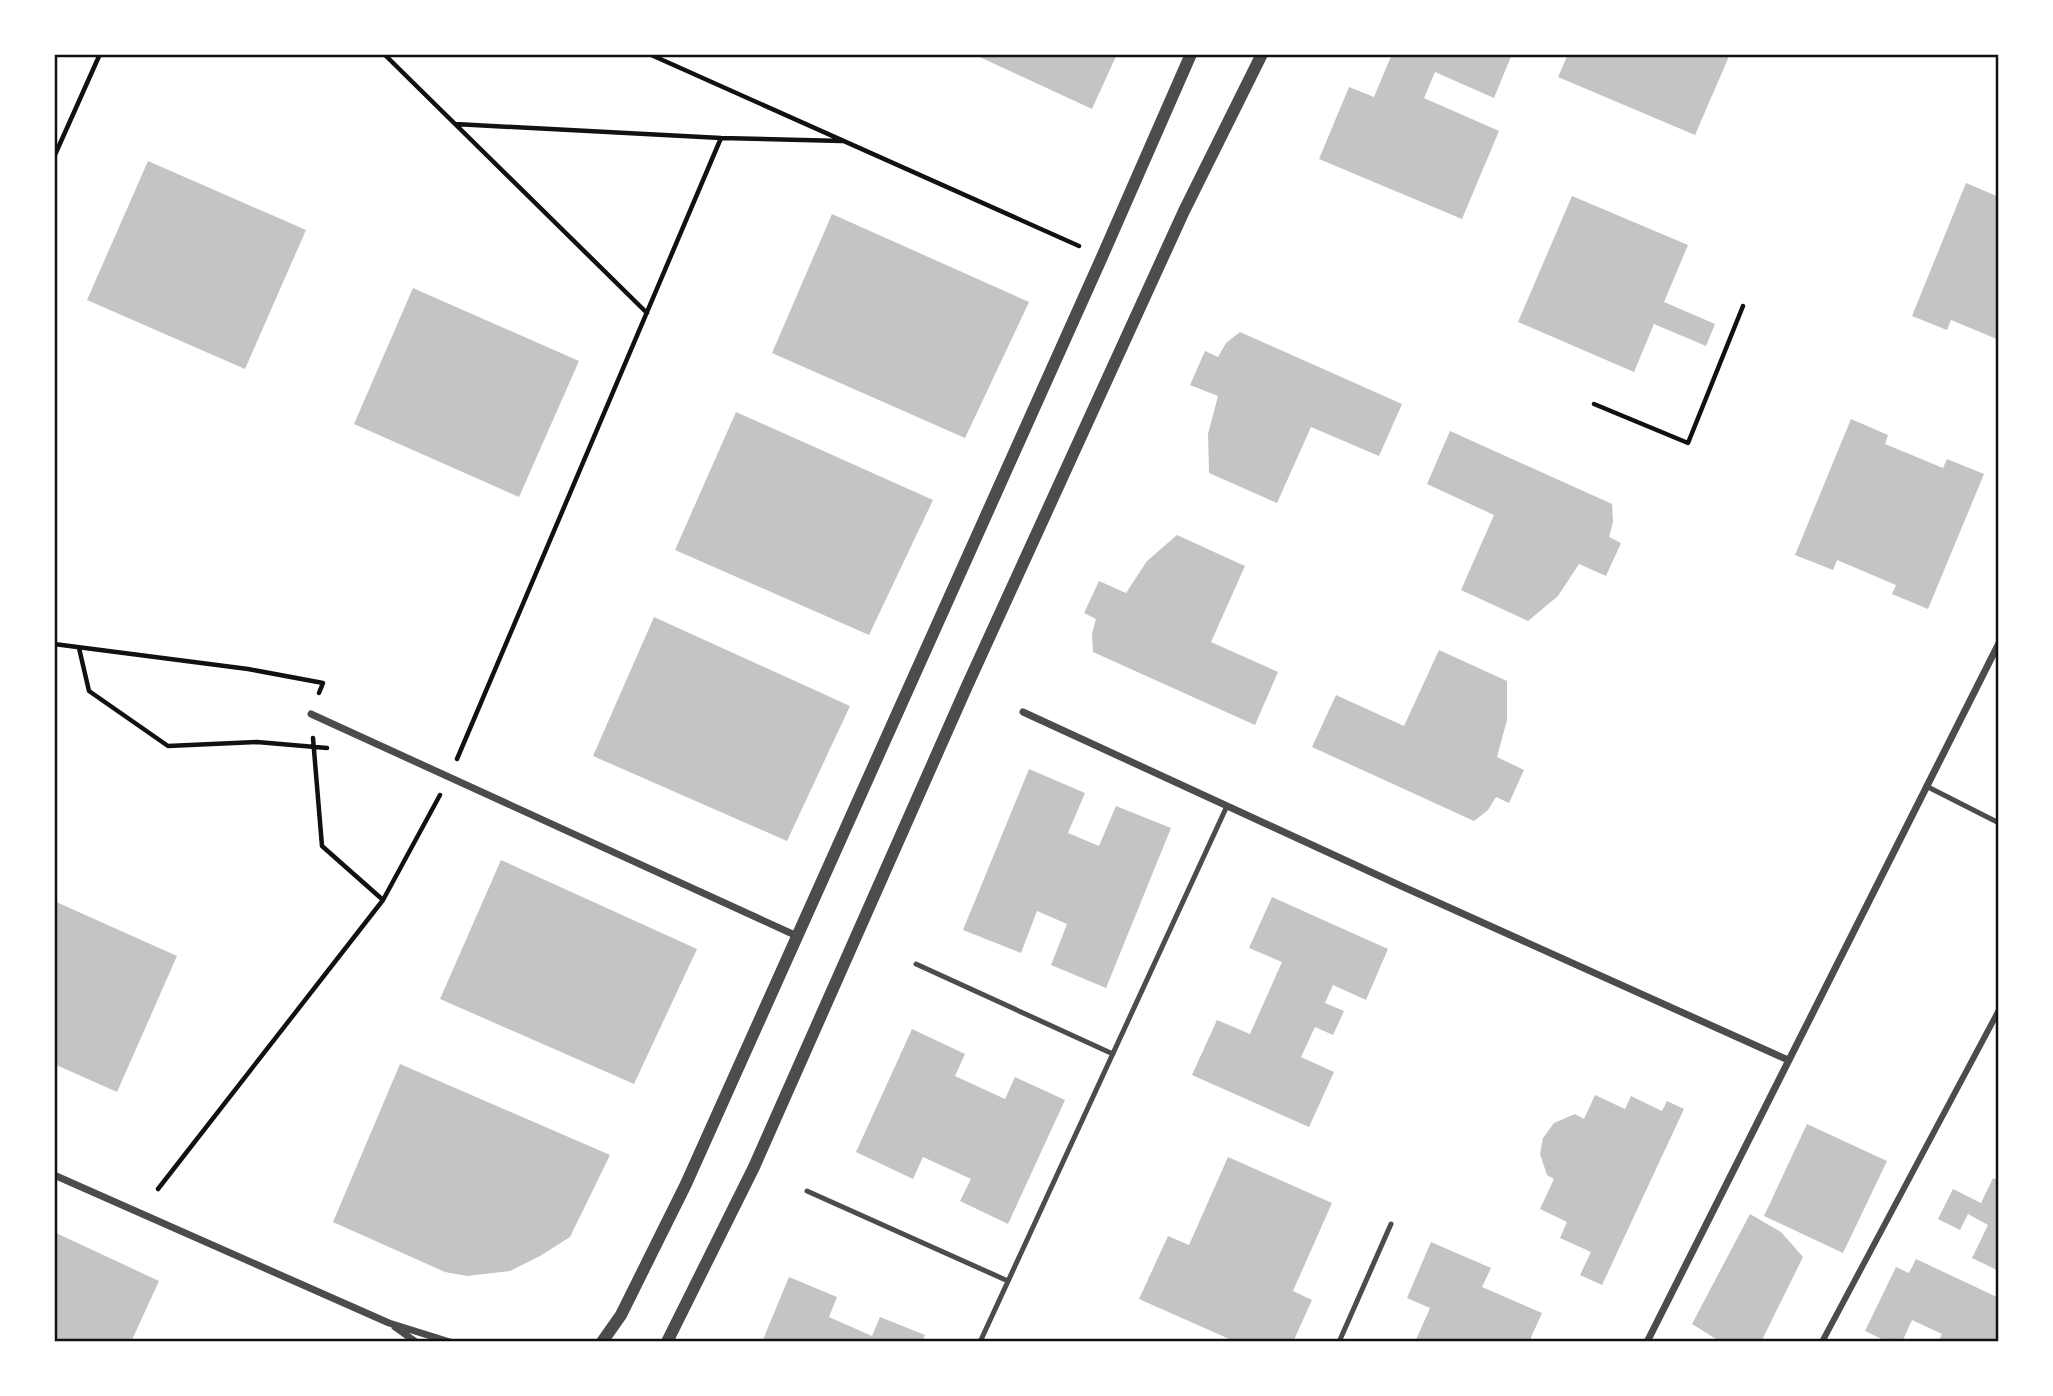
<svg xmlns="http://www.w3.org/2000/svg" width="2053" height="1396" font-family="Rubik,sans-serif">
<rect width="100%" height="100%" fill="#fff"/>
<path fill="#c4c4c4" d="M973,54H1117L1092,109Z
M1392,54H1512L1494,98L1435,72L1424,98L1499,131L1462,219L1319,159L1349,87L1374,97Z
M1568,54H1730L1695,135L1558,77Z
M148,161L306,230L245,369L87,300Z
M1966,183L1999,197L1997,207L1999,208V340L1951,320L1947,330L1912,316Z
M1572,196L1688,245L1664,302L1715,324L1706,346L1654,324L1634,372L1518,322Z
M832,214L1029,302L965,438L772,353Z
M413,288L579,361L519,497L354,424Z
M1240,332L1402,404L1379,456L1311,427L1277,503L1209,473L1208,434L1218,396L1190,385L1205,351L1218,357L1226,343Z
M736,412L933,500L869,635L675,550Z
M1851,419L1888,435L1885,444L1943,468L1947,459L1984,474L1928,609L1892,594L1896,585L1837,560L1833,570L1795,555Z
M1450,431L1612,504L1613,522L1609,537L1621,543L1606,576L1579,564L1558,596L1528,621L1461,590L1494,515L1427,484Z
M1177,535L1245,566L1211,642L1278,672L1255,725L1093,652L1092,634L1096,619L1084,613L1099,581L1126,593L1147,561Z
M654,617L850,706L787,841L593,756Z
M1439,650L1507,681V720L1497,757L1524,770L1509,803L1496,797L1488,810L1474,821L1312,747L1336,695L1404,726Z
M1029,769L1085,793L1068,833L1099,846L1116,806L1171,828L1106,988L1051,965L1067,924L1037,911L1021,953L963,930Z
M501,860L697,949L634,1084L440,999Z
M1272,897L1388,949L1366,1000L1333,985L1325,1003L1344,1011L1333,1035L1315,1027L1301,1057L1334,1072L1309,1127L1192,1075L1217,1020L1250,1034L1282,962L1249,948Z
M54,901L177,956L117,1092L54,1064Z
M912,1029L965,1054L955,1076L1005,1099L1015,1077L1065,1100L1008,1224L960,1201L971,1179L923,1157L913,1179L856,1152Z
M400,1064L610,1155L570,1237L540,1256L510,1271L467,1276L445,1272L333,1222Z
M1595,1095L1625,1109L1631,1096L1662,1111L1667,1101L1684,1109L1602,1285L1580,1275L1591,1252L1560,1238L1567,1222L1540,1209L1554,1179L1547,1175L1540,1154L1543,1138L1554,1123L1575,1114L1584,1119Z
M1807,1124L1887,1161L1843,1253L1764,1216Z
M1228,1157L1332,1203L1293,1291L1312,1300L1293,1342H1236L1139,1299L1168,1236L1189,1245Z
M1993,1178L1999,1181V1271L1972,1258L1988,1225L1968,1214L1960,1230L1938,1219L1953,1189L1981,1203Z
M1750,1214L1781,1232L1803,1257L1761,1342H1721L1692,1324Z
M54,1232L159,1281L131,1342H54Z
M1431,1242L1491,1268L1482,1287L1542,1313L1529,1342H1415L1430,1308L1407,1298Z
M1916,1259L1999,1298V1342H1938L1942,1334L1912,1320L1902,1342H1888L1865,1331L1896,1267L1909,1273Z
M789,1277L837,1297L829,1317L872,1336L880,1317L925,1335L922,1342H762Z"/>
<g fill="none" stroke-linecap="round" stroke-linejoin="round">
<path stroke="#111" stroke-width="4.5" d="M384,54L647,313
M649,54L1079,246
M455,124L721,138L842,141
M54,157L100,54
M1594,404L1688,443L1743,306
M54,644L248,669L323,683L319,693
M79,648L89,691L168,746L257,742L327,748
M313,738L322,846L383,900
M457,759L721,138
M158,1189L383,900L440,795"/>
<path stroke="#4c4c4c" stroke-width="5" d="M1926,786L1999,823
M916,964L1113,1054
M807,1191L1008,1281
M980,1342L1227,806
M1339,1342L1391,1224"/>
<path stroke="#4c4c4c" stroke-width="6" d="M1822,1342L1999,1010"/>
<path stroke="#4c4c4c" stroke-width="7" d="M1023,712L1399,885L1788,1060
M311,714L797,936
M54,1175L389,1323L450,1342
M395,1327L416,1342
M1647,1342L1999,643"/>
<path stroke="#4c4c4c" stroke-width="12" d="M602,1342L621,1315L686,1184L1102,257L1191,54
M667,1342L754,1167L967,686L1184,211L1262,54"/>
</g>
<rect width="2053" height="1396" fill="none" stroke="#ffffff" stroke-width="112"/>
<rect x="56" y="56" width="1941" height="1284" fill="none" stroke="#111" stroke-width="2.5"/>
</svg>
